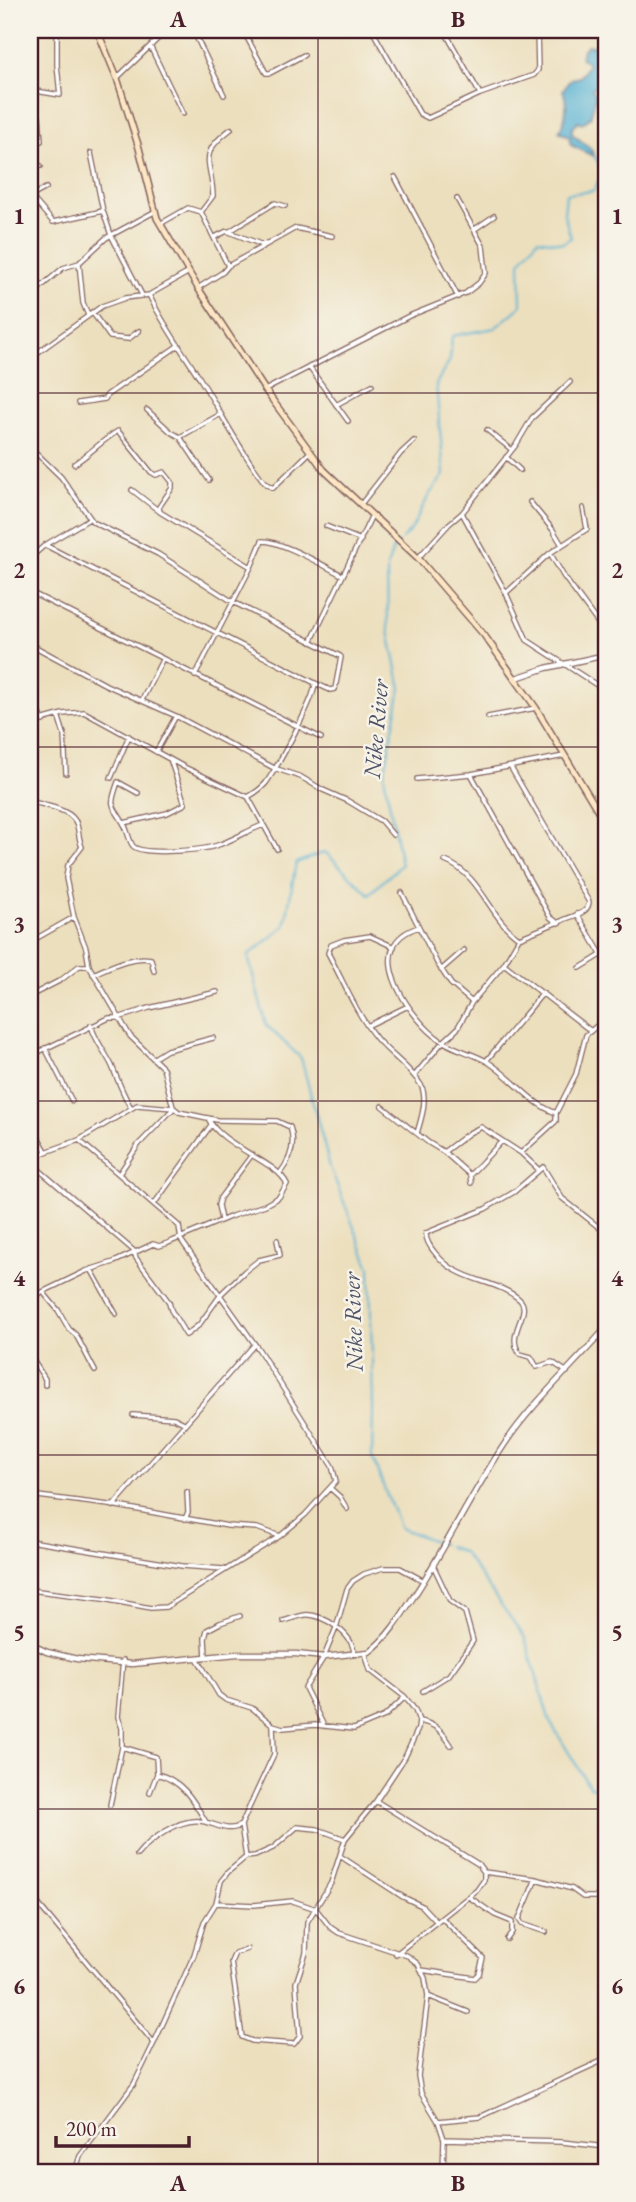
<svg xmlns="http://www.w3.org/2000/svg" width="636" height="2202" font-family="'EB Garamond',serif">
<rect width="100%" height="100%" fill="#f7f3e8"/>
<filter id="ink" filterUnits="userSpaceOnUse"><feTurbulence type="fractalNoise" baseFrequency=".0143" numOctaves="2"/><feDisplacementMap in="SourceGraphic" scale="14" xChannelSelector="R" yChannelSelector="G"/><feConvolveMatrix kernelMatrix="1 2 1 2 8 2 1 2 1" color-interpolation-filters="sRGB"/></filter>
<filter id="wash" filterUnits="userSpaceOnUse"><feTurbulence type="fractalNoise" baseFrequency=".00686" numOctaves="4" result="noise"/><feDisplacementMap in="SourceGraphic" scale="28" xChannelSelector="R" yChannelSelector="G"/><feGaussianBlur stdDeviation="1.57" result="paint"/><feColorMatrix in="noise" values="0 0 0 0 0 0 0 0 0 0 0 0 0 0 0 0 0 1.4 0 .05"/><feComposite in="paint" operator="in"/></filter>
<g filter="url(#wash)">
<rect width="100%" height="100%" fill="#ecdfbd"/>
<path fill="#55b1d3" stroke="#50687f" stroke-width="2" d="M587,45L603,48L606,45V74L599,76V82L592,89L596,96L590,118L582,123L578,121L572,129V134L590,148L595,157L571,145L569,136L559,131C567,118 568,104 563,90L571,79L580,77L587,66V62L581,58L583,49Z"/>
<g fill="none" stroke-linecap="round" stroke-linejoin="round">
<path stroke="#55b1d3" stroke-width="2" d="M402,539L411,530L429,495L444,475L436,384L450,360L452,336L495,328L521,306L520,262L538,239L562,243L571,238L564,214L566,194L593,191L604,172L594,156
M398,543L393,549L387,567L388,627L401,688L384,775L401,865L369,894L325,852L296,863L285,926L248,956L266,1025L301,1058L330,1167L370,1268L373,1409L372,1457L400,1528L442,1544
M447,1546L463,1552L525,1638L550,1722L590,1787H606"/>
</g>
</g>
<g filter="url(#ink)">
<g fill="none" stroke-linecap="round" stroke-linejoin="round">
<defs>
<path id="minor" d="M193,30L224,95
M243,30L266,73H270L304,55
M372,30L420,114L428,118L480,94L534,75L538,70L537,30
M444,30L480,94
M150,46L183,114
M30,78V72
M117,78L167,30
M30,90L60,95L57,65V30
M30,141H41L39,117
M91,153L103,211L111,235L142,295
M30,166H41
M395,177L458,297
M46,188L35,194L33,199L53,222L103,211
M201,212L213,196C212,161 196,155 231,129
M160,224L188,208L201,212L228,266L223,272L198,288
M475,229L494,216
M230,231L275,203L285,206
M215,237L227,231L260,244H266
M228,266L296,228L332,236
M149,295C164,326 184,353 202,382C223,416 240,451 265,483L273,488L310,452
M30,296L63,268L79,263
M92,312L110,337L128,339L139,331
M88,315L83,303L79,263L106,238L154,212
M30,358L102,306L125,298L149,295L189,272
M309,367L348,421
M265,390L409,316L466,293L479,283L486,273L483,246L457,199
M78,403L105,399L107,395L179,345
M336,405L372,385
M30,406L36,422
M147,410L171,432L180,437L209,480
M487,430L512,450
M180,437L219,415
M30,447L61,477L93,522L158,554L233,602L340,656L341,657L335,689L330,690L315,683L45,545
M506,457L520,470
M74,464C90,454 101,441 118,431L151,472L156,475L164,472L172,482V488L159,507L160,512L251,567
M132,490L159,511
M530,502L553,530L562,545
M361,504L401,453L414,441
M462,513L506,593L527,640L606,691
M326,526L361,540
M550,553L564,577L606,634
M30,558L45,545L89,519
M418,558L449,524L462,513L516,445L532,418L570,382
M30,592L321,738
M506,593L550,553L587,529L583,508
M311,642L372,515
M30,644L106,685L176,716L274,768L301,777L323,790L348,801L381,821L393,835
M195,676L251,567L262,541C280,540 324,566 342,575
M31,691L43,721
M142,700L162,660
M58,715L64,734L66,773
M488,717L536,708
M30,723L63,714L84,712L184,767L248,797C255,793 261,789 266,783C276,769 316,697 315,683
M156,752L176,716
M471,774L550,917L558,923C569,915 588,916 589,902L511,768
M111,778L129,736
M417,779L471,774L564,756
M118,782C108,810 113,803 125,826C128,832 129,841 133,846C143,856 205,850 218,845C233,840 247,831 263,825
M118,782L138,793
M248,797L277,849
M30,801C45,806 73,809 77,825C79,833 79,840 82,847L68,865L66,878L74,917L86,948L89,966L130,1036L163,1068L173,1107L179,1112L217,1120L277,1121L290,1127C296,1144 291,1159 280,1173
M599,811L606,805
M124,823L167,813L185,804L171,762
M445,861C482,875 488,917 519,938
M402,893L437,963L451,984L472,1002
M577,914L601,954
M419,927C361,945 405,1011 435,1036C450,1049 471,1052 488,1062C512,1077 529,1103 556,1113
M30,942L74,917
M394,947L370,936L344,940L331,945L328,953C343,981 356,1013 376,1038C390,1055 410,1067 421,1085C428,1099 421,1120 417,1133
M504,964L591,1031
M580,968L606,952
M441,970L464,950
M93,974C110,967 132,955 151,959L154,971
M30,996L61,980L79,966H89
M91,1025C95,1041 105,1051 112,1066C118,1081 123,1094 131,1108
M367,1026L408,1006
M45,1048L72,1101
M30,1056L109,1018H118L149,1008L217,992
M154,1058L167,1050L213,1038
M486,1061L543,993
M415,1075L440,1045L457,1029L472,1002L504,964L519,938L556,923
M382,1106L429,1143L444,1152L470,1175L471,1183
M30,1123L46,1151
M445,1151L469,1133L481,1127L521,1153L539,1170
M521,1153L556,1121V1113L576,1074L586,1035L606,1018
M30,1162L134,1251L136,1258L169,1302L171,1310L186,1335L199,1325L222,1293L245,1271L259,1260L280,1255L277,1240
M30,1162L43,1153L79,1140L137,1105L174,1108
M119,1174L139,1144L173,1109
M470,1175L502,1141
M154,1204L211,1125
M221,1220L218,1205L220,1198L251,1156
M91,1269L116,1314
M30,1286L38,1295
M43,1292L58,1310L69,1329L76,1335L95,1371
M30,1298L86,1271L114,1262L153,1244L159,1246L168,1243L232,1216L265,1205L279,1197L287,1184C277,1161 220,1146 208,1118
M30,1356L45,1379V1385
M567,1372L552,1362L537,1367L531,1357L520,1354C504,1333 534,1312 519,1299C500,1283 475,1282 455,1270C444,1264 425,1246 426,1233L485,1209L514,1192L543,1167L562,1198L606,1233
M133,1415L174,1418L184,1423
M330,1488L340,1497L347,1509
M30,1495L117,1506L228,1526L257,1528L280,1536
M113,1506L254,1345
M185,1519L188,1512L187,1492
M30,1541L182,1566L224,1569
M30,1590L103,1599L151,1608L166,1607L280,1536L305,1515L336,1481L332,1466L259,1350L181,1240L179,1226L79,1140
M283,1621C290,1619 298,1616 305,1615C323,1613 354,1635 354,1654
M197,1658L219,1695L226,1700L252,1708L273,1725L283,1728L315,1725L354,1729L385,1716L405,1697
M206,1658L205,1638L207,1630L220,1623L240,1616
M30,1668L33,1646
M30,1680V1719
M423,1691L449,1675L473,1641L465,1612L450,1601L433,1565
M419,1721C436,1724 442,1731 451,1745
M324,1726L305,1688L324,1657L336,1628L347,1589L353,1581L364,1574L383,1568H400L424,1581
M122,1747L156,1757L157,1774L150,1792
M157,1774C183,1781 193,1800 206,1822
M376,1801L478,1864L484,1872L536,1879L572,1889L583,1897H606
M110,1805L122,1747V1728L118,1717L123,1660
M137,1855C149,1840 179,1819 199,1821C214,1822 227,1834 241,1825
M340,1856L403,1897L422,1906L437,1922
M246,1857L241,1825L274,1754L273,1725
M536,1879L519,1919L522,1924L546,1932
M30,1891L34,1899L154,2043
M469,1897L495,1915L512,1922V1932L507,1939
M216,1903L254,1905L293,1901L316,1909L330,1927L339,1933L408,1956L418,1964L425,1978L428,1996L418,2076L421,2093L438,2121L444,2139L443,2172
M247,1949L235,1953L231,1962L242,2037L252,2041L294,2044L300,2036L296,1983L306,1953L307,1922L331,1883L345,1839L376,1801L405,1757L418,1729L419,1721L415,1710L405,1697L370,1670L365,1652
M396,1954L477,1890L484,1880V1872
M421,1970L475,1978L479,1974L483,1958L443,1919
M428,1996L468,2012
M438,2121L480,2117L606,2059
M444,2139L562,2142L606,2147
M75,2172L80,2156L134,2084L154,2043L194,1955L204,1922L216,1903L221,1881L228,1872L246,1857L255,1856L273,1848L297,1827L317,1829L345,1839"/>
<path id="tertiary" d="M516,678L546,668L606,655
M30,1644L47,1652L77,1659L132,1664L237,1654H296L324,1657L369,1652C389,1637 403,1613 416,1593C447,1545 472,1493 504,1445C531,1404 573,1366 606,1328"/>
<path id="secondary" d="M97,30L117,78L139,148L157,218L198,288L265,390L324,470L418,558L484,635L536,708L606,824"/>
</defs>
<use href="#minor" stroke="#83625e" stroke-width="6"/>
<use href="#tertiary" stroke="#83625e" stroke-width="7"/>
<use href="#secondary" stroke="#83625e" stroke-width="8"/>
<use href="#minor" stroke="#fff" stroke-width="3.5"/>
<use href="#tertiary" stroke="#fff" stroke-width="4.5"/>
<use href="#secondary" stroke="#fce6c4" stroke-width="5"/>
</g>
</g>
<path fill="none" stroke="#4a1f2b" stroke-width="2" stroke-opacity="0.55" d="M318,30V2172M30,393H606M30,747H606M30,1101H606M30,1455H606M30,1809H606"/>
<g text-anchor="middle" stroke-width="5" stroke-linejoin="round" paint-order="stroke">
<g font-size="24" font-style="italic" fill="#4e5266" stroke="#f7f3e8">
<text transform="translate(376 729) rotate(-85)" y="8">Nike River</text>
<text transform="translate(353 1322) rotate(-92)" y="8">Nike River</text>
</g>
</g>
<rect width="636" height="2202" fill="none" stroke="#f7f3e8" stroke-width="77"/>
<path d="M56 2136v10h133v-10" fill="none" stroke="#4a1f2b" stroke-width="3.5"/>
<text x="66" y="2136" font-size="21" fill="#4a1f2b" stroke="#f7f3e8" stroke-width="5" paint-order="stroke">200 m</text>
<rect x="38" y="38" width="560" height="2126" fill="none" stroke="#4a1f2b" stroke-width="2.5"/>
<g font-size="23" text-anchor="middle" font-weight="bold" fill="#4a1f2b">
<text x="178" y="27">A</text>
<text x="458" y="27">B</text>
<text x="19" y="224">1</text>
<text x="617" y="224">1</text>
<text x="19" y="578">2</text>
<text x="617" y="578">2</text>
<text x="19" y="932">3</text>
<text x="617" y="932">3</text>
<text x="19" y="1286">4</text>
<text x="617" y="1286">4</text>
<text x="19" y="1640">5</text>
<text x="617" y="1640">5</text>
<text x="19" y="1994">6</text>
<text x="617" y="1994">6</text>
<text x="178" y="2191">A</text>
<text x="458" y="2191">B</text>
</g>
</svg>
